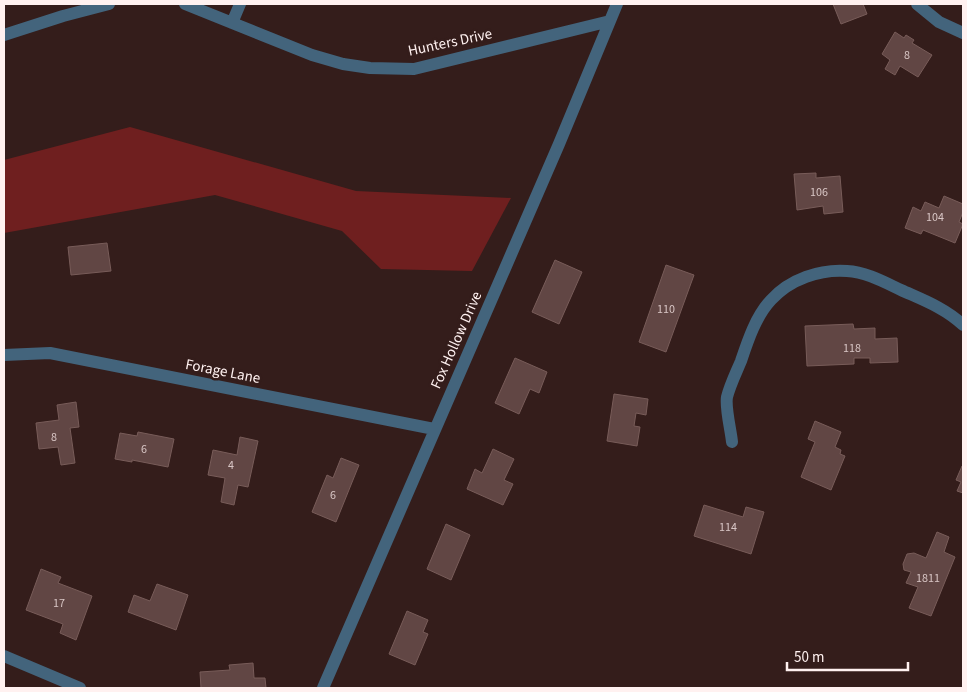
<svg xmlns="http://www.w3.org/2000/svg" width="967" height="692" font-family="'Source Sans 3',sans-serif">
<rect width="100%" height="100%" fill="#341d1b"/>
<path fill="#6f1f1f" d="M130,127L356,191L511,198L472,271L381,269L342,231L215,195L4,233V160Z"/>
<path fill="#614644" stroke="#785c59" d="M833,4H863L867,14L841,24Z
M895,32L904,38L906,35L914,40L912,43L932,55L918,77L900,66L895,75L885,69L890,60L882,54Z
M816,173V178L840,176L843,212L824,214L823,206L797,210L794,174Z
M944,196L963,204V212L959,222L963,224L955,243L923,230L921,234L905,228L913,207L921,211L925,202L939,208Z
M107,243L111,271L71,275L68,247Z
M555,260L582,272L559,324L532,312Z
M666,265L694,275L666,352L639,342Z
M853,324L854,329L875,328V339L897,338L898,362L870,363V358H854V364L807,366L805,326Z
M515,358L547,372L539,393L530,389L519,414L495,403Z
M614,394L648,399L646,415L636,413L634,426L640,427L637,446L607,441Z
M76,402L79,427L70,428L75,463L61,465L58,447L39,449L36,423L59,420L57,405Z
M815,421L841,432L835,447L841,450L840,454L845,456L831,490L801,477L815,442L808,439Z
M138,432L174,439L168,467L132,460V462L115,459L120,433L137,436Z
M240,437L258,441L248,487L238,485L234,505L221,502L225,478L208,475L213,450L237,455Z
M493,449L514,459L504,480L513,484L503,505L467,489L475,469L482,473Z
M341,458L359,465L336,522L312,512L327,475L333,478Z
M962,466L963,467V493L957,491L961,482L956,480Z
M704,505L743,517L746,507L764,512L751,554L694,536Z
M446,524L470,535L451,580L427,569Z
M937,532L949,537L944,552L955,557L931,616L909,608L918,587L906,583L911,572L904,570L903,564L907,554L914,553L926,558Z
M41,569L61,577L58,583L92,596L76,640L60,633L63,624L26,610Z
M157,584L188,595L176,630L128,612L134,595L150,601Z
M407,611L428,620L423,632L428,634L415,665L389,654Z
M253,663L254,678H265L266,688H201L200,672L230,670L229,665Z"/>
<g fill="none" stroke-linecap="round" stroke-linejoin="round">
<path stroke="#43647c" stroke-width="12" d="M185,4L312,55L343,64L370,68L414,69L610,21
M917,4L939,22L963,33
M232,23L240,4
M4,35L63,16L109,4
M4,355L50,353L434,429
M732,442C731,431 725,407 727,397C730,385 736,373 741,361C748,340 756,316 771,300C790,279 820,269 847,271C866,272 884,282 901,290C923,300 945,308 963,325
M4,656L80,688
M323,688L559,144L617,4"/>
</g>
<g text-anchor="middle" stroke-width="5" stroke-linejoin="round" paint-order="stroke">
<g font-size="12" fill="#d8c6c5">
<text x="907" y="59">8</text>
<text x="819" y="196">106</text>
<text x="935" y="221">104</text>
<text x="666" y="313">110</text>
<text x="852" y="352">118</text>
<text x="54" y="441">8</text>
<text x="144" y="453">6</text>
<text x="231" y="469">4</text>
<text x="333" y="499">6</text>
<text x="728" y="531">114</text>
<text x="928" y="582">1811</text>
<text x="59" y="607">17</text>
</g>
<g font-size="15" fill="#fff1f0" stroke="#341d1b">
<text transform="translate(450 42) rotate(-12)" y="5">Hunters Drive</text>
<text transform="translate(456 340) rotate(-66)" y="5">Fox Hollow Drive</text>
<text transform="translate(223 371) rotate(11)" y="5">Forage Lane</text>
</g>
</g>
<rect width="967" height="692" fill="none" stroke="#fff1f0" stroke-width="10"/>
<path d="M787 662v8h121v-8" fill="none" stroke="#fff1f0" stroke-width="2.5"/>
<text x="794" y="662" font-size="15" fill="#fff1f0" stroke="#341d1b" stroke-width="4" paint-order="stroke">50 m</text>
</svg>
